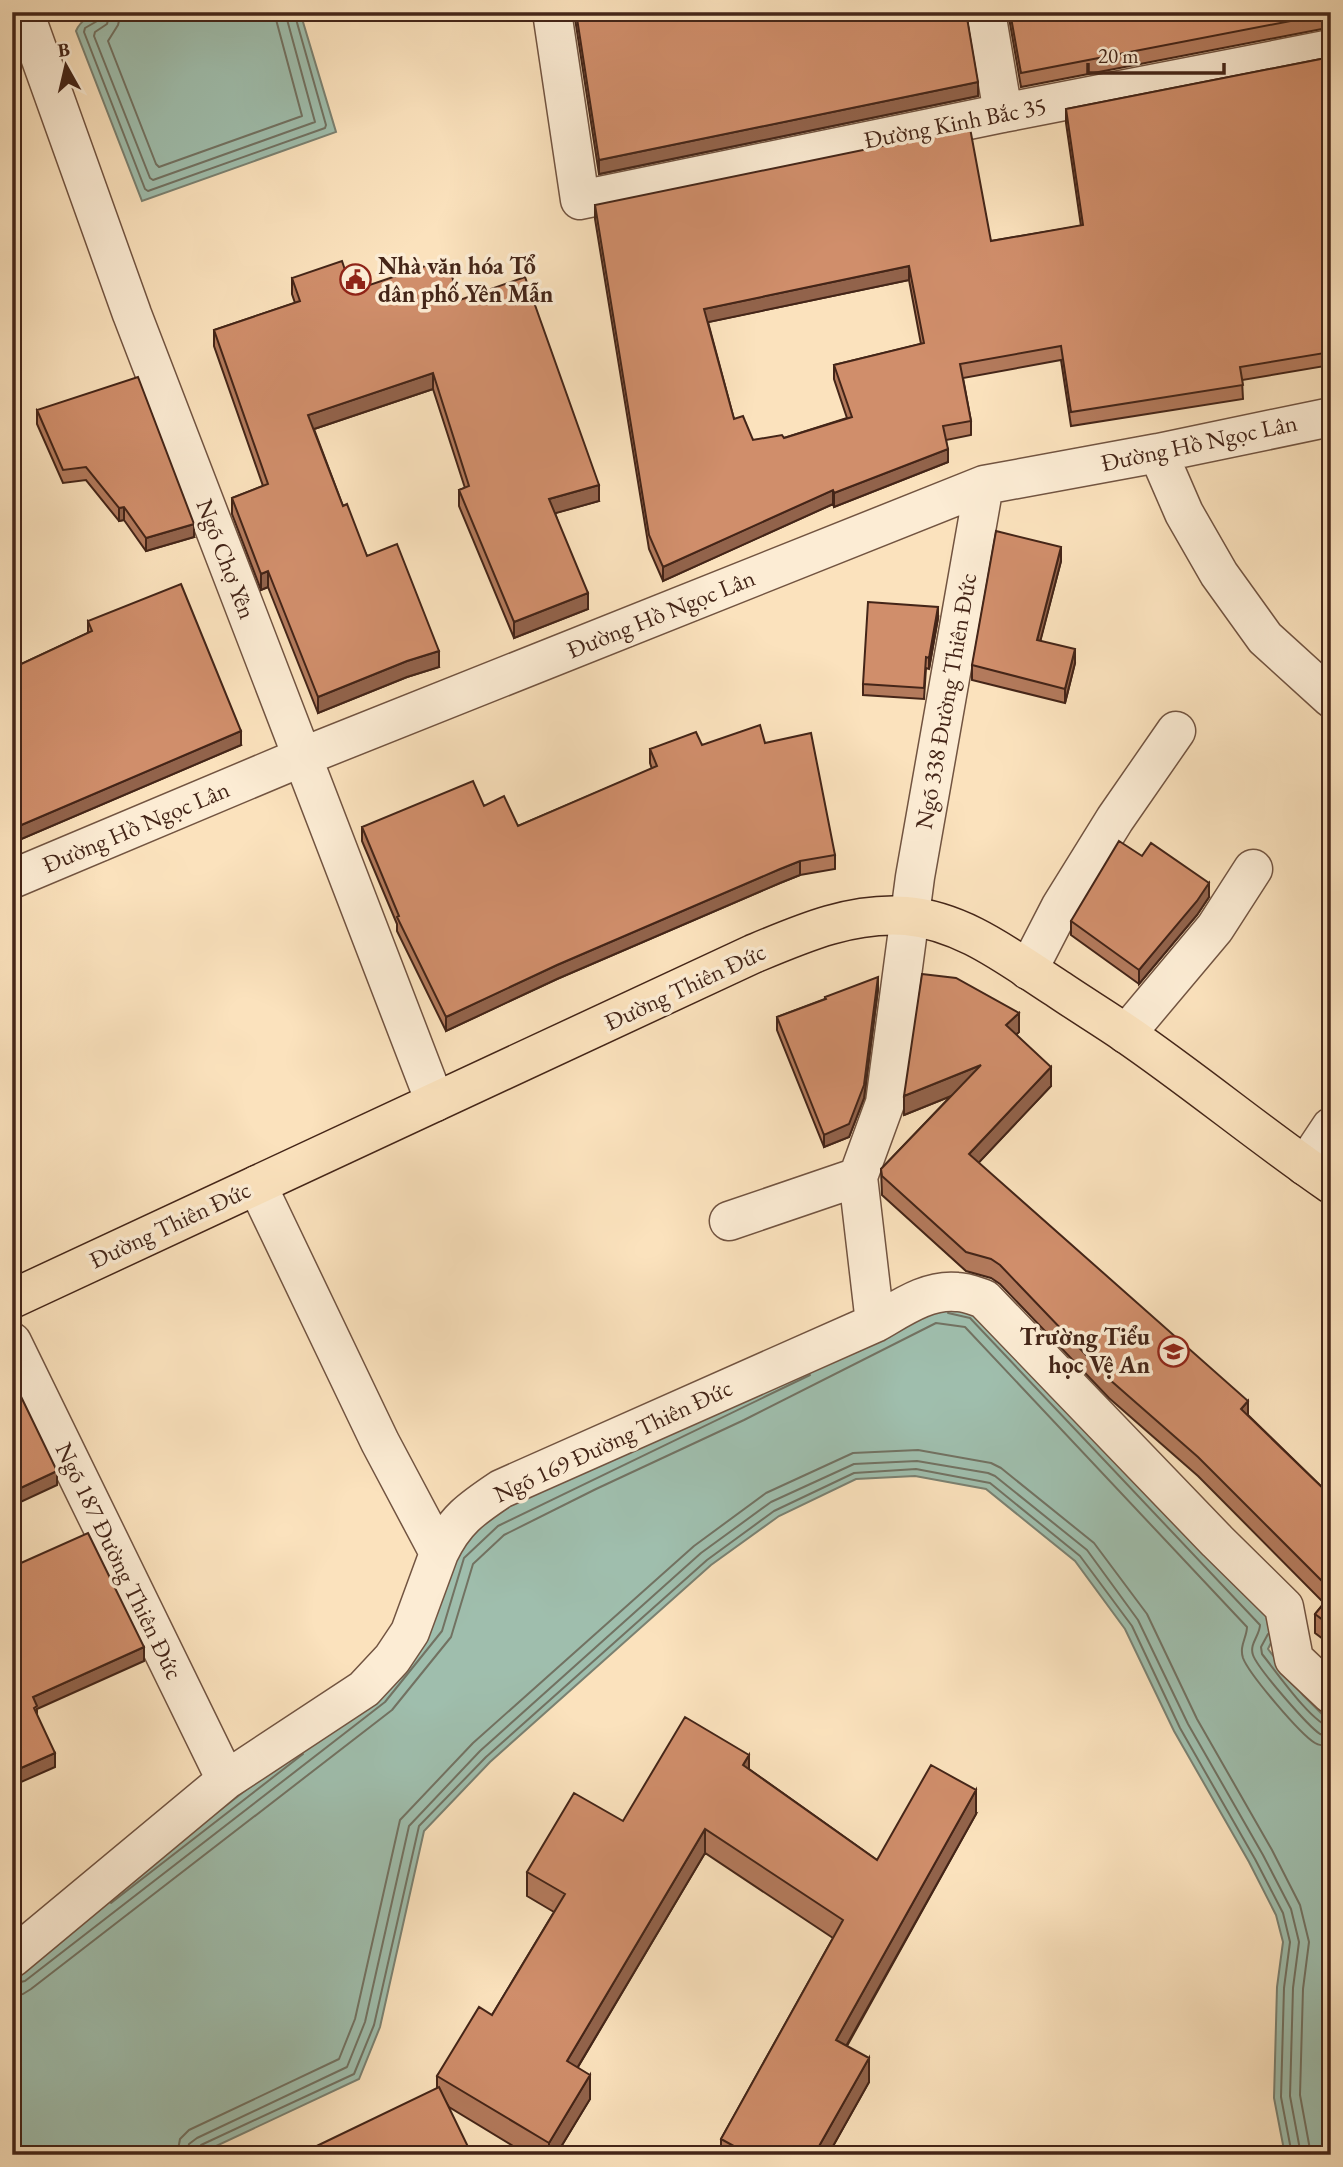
<svg xmlns="http://www.w3.org/2000/svg" width="1343" height="2167" font-family="'EB Garamond',serif">
<rect width="100%" height="100%" fill="#fbe2bd"/>
<filter id="stains"><feTurbulence type="fractalNoise" baseFrequency=".00286" numOctaves="4"/><feColorMatrix values="0 0 0 0 .2 0 0 0 0 .09 0 0 0 0 .02 0 0 0 .5 -.17"/></filter>
<radialGradient id="worn" r=".72"><stop offset=".6" stop-color="#630" stop-opacity="0"/><stop offset="1" stop-color="#630" stop-opacity=".3"/></radialGradient>
<path fill="#9fbead" stroke="#7b8171" stroke-width="2" d="M103,12H300L336,132L142,201L76,31C81,19 91,16 103,12Z
M977,1302L1280,1624L1268,1649L1303,1695L1331,1723V2155H1287L1284,2150L1274,2098L1277,1987L1283,1942L1276,1915L1249,1862L1174,1731L1125,1629L1075,1561L986,1489L915,1476L856,1479L779,1516L711,1565L490,1762L424,1831L380,2027L359,2079L197,2155H12V1971L375,1690L450,1549L489,1513L897,1314Z"/>
<g fill="none" stroke-linecap="round" stroke-linejoin="round">
<path stroke="#727262" stroke-width="2" d="M101,12L99,20L85,28L84,32L145,189L148,191L325,128L326,125L294,12
M110,12L107,24L95,32L94,36L150,178L153,180L315,122L285,12
M121,12L118,25L108,41L156,164L159,167L302,116L274,12
M948,1313L970,1318L1260,1625C1260,1635 1249,1644 1253,1655C1258,1669 1308,1726 1320,1734C1325,1736 1326,1736 1331,1736
M1268,1634L1261,1647L1262,1654C1275,1670 1313,1725 1331,1727
M111,1903L303,1754
M12,1984L25,1981L385,1702L442,1631L464,1558L498,1526L810,1375
M12,1995L23,1994L31,1989L392,1710L451,1637L473,1564L504,1535L596,1489L744,1420L936,1323L965,1327L1247,1627C1247,1637 1239,1646 1243,1658C1249,1674 1300,1734 1315,1743C1320,1746 1325,1746 1331,1746
M177,2155L180,2139L189,2130L339,2059L355,2019L400,1820L473,1743L694,1546L766,1493L853,1453L918,1450L991,1463L1001,1468L1094,1543L1147,1614L1197,1719L1272,1850L1300,1905L1309,1942L1303,1989L1300,2095L1311,2155
M187,2155L189,2144L197,2138L347,2067L365,2022L409,1826L480,1751L701,1553L771,1502L854,1464L917,1461L988,1473L995,1476L1087,1550L1138,1620L1188,1724L1263,1855L1291,1909L1299,1942L1293,1988L1290,2096L1301,2155
M196,2155L197,2150L201,2145L354,2074L374,2025L419,1826L486,1757L707,1560L774,1511L854,1473L916,1469L990,1483L1080,1556L1132,1626L1180,1728L1255,1859L1283,1913L1290,1942L1284,1988L1281,2097L1292,2155"/>
<defs>
<path id="minor" d="M24,12L132,314L435,1102
M552,12L580,200L1003,113L1331,49
M986,12L1003,113
M1158,453L1184,513L1219,574L1265,638L1331,698
M12,879L302,757L984,485L1158,453L1331,417
M1028,970L1061,906L1115,819L1176,731
M1126,1034L1215,928L1253,869
M1305,1166L1331,1127
M257,1185L380,1442L439,1553C455,1520 471,1509 501,1489L875,1323C900,1309 927,1289 957,1292C966,1292 975,1296 984,1299L1217,1541L1284,1607L1294,1659L1331,1694
M729,1221L858,1177
M875,1323L858,1177L885,1103L915,877L984,485
M12,1342L226,1780
M12,1958L226,1780L364,1689L392,1659L410,1632L439,1553"/>
<path id="major" d="M12,1299L753,954C803,933 851,912 906,916C964,921 1011,959 1058,989C1080,1004 1103,1018 1125,1033C1195,1081 1261,1136 1331,1184"/>
</defs>
<use href="#minor" stroke="#725441" stroke-width="41"/>
<use href="#major" stroke="#442518" stroke-width="41"/>
<use href="#minor" stroke="#fcecd4" stroke-width="38"/>
<use href="#major" stroke="#fbe2bd" stroke-width="38"/>
</g>
<path fill="#b37a5c" stroke="#442518" stroke-width="2" fill-rule="evenodd" d="M574,12H966L978,96L599,174Z
M1008,12H1331V28H1327L1021,87Z
M1331,57V365L1242,380L1243,399L1071,426L1061,360L963,378L971,421V435L946,440L948,462L834,507L833,504L663,581L649,549L595,219V205L991,241L1081,226L1066,123V109ZM909,280L921,344L834,365V379L847,418L784,438L753,440L734,419L708,322Z
M292,278L352,291L460,300L599,501L555,513L588,609L514,638L459,506V490L465,488L433,389L314,429L343,506L367,556L439,667L407,677L318,713L268,587L261,590L232,514V498L263,486L214,346V330L295,303L292,294Z
M37,410L194,537L146,551L124,520L119,521L86,480L63,483L37,424Z
M1061,561L1040,641L1075,663L1065,703L972,680V665Z
M938,618L929,669L926,668L924,699L863,695V684Z
M88,621L241,745L12,843V662L15,667L88,633Z
M1331,640V668L1323,661V647Z
M765,743L835,855V869L800,875L780,883L557,979L446,1031L397,931V924L362,841V827L484,806L518,826L652,769L650,763V749L702,745Z
M1142,856L1209,897L1197,915L1139,984L1071,935V921Z
M878,989L864,1098L849,1137L824,1147L777,1030V1017L825,999V997Z
M1019,1032L1016,1034L1051,1086L978,1163L1248,1415L1331,1496V1645L1315,1633V1614L1324,1603L1198,1476L1109,1398L1000,1284L991,1278L966,1271L882,1195L881,1169L951,1096L904,1115Z
M749,1769L877,1860L976,1814L847,2046L869,2082L828,2155H721V2139L833,1938L705,1853L578,2067L590,2099L556,2155H528L449,2107L437,2088V2076L492,2015L554,1912L527,1896V1872L623,1821Z"/>
<path fill="#92634b" stroke="#442518" stroke-width="2" d="M978,82V96L599,174V160Z
M909,266V280L704,323V309Z
M433,373V389L308,431V415Z
M948,449V462L834,507V493Z
M599,485V501L549,515V499Z
M833,490V504L663,581V567Z
M124,507V520L119,521V508Z
M194,524V537L146,551V538Z
M1061,547V561L1037,654V640Z
M268,571V587L261,590V574Z
M588,593V609L514,638V622Z
M938,607V618L929,669V658Z
M1075,649V663L1065,703V689Z
M439,651V667L407,677L318,713V697L407,661Z
M241,731V745L12,843V829Z
M800,861V875L780,883L557,979L446,1031V1017L557,965L780,869Z
M1209,883V897L1197,915L1139,984V970Z
M878,977V989L864,1098L849,1137L824,1147V1135Z
M1019,1013V1032L1006,1044V1025Z
M18,1037V1050L12,1053V1039Z
M981,1065V1084L904,1115V1096Z
M1051,1067V1086L969,1173V1154Z
M1248,1401V1420L1241,1409Z
M57,1471V1485L12,1506V1492Z
M144,1647V1661L37,1709V1720L34,1722L33,1697Z
M55,1753V1767L12,1786V1772Z
M749,1755V1779L743,1765Z
M976,1790V1814L836,2064V2040Z
M705,1829V1853L567,2085V2061Z
M869,2058V2082L828,2155H814Z
M590,2075V2099L556,2155H549V2143Z"/>
<path fill="#d08e6b" stroke="#442518" stroke-width="2" fill-rule="evenodd" d="M576,12H966L978,82L599,160Z
M1010,12H1331V14H1327L1021,73Z
M1331,57V352L1240,367L1243,385L1071,412L1061,346L960,364L971,421L943,426L948,449L834,493L833,490L663,567L649,535L595,205L970,128L991,241L1083,225L1066,109ZM909,266L924,343L834,365L852,417L784,438L782,435L753,440L743,416L734,419L704,309Z
M446,259L460,300L525,277L599,485L549,499L588,593L514,622L459,490L469,486L433,373L308,415L343,506L347,504L367,556L397,544L439,651L407,661L318,697L268,571L261,574L232,498L268,484L214,330L300,301L292,278L342,261L352,291Z
M138,377L194,524L146,538L124,507L119,508L86,467L63,470L37,410Z
M996,531L1061,547L1037,640L1075,649L1065,689L972,665Z
M181,584L241,731L12,829V662L15,667L92,631L88,621Z
M868,602L938,607L929,658L926,657L924,688L863,684Z
M1331,640V654L1323,647Z
M760,725L765,743L811,733L835,855L800,861L780,869L557,965L446,1017L397,917L399,916L362,827L473,781L484,806L504,796L518,826L657,766L650,749L696,732L702,745Z
M1119,841L1142,856L1151,843L1209,883L1197,901L1139,970L1071,921Z
M922,974L956,978L1019,1013L1006,1025L1051,1067L969,1154L1248,1401L1241,1409L1331,1496V1590L1198,1457L1109,1379L1000,1265L991,1259L966,1252L882,1176L881,1169L981,1065L904,1096Z
M878,977L864,1085L849,1124L824,1135L777,1017L826,999L825,997Z
M12,1023L18,1037L12,1039Z
M12,1378L57,1471L12,1492Z
M88,1533L144,1647L33,1697L37,1706L34,1708L55,1753L12,1772V1567Z
M1331,1595V1626L1315,1614Z
M685,1717L749,1755L743,1765L877,1860L931,1765L976,1790L836,2040L869,2058L814,2155H750L721,2139L843,1920L705,1829L567,2061L590,2075L549,2143L437,2076L479,2007L492,2015L565,1894L527,1872L574,1793L623,1821Z
M439,2087L472,2155H298Z
M643,2149L653,2155H639Z"/>
<defs>
<symbol id="civic-ring" viewBox="-11 -11 22 22"><circle r="9.5" fill="#fcecd4" stroke="#8f2418" stroke-width="1.5"/><path d="M-.6-6.5H3V-4.5H.6V-3L4-1V1h2V6H-6V1h2V-1L-.6-3ZM-1.2 2.5V6h2.4V2.5Z" fill="#8f2418"/></symbol>
<symbol id="school-ring" viewBox="-11 -11 22 22"><circle r="9.5" fill="#fcecd4" stroke="#8f2418" stroke-width="1.5"/><path d="M0-5L7-2L0 1L-7-2ZM-4 1L0 2.5L4 1V4Q0 6-4 4Z" fill="#8f2418"/></symbol>
</defs>
<g fill-rule="evenodd">
<use href="#civic-ring" x="338" y="262" width="35" height="35"/>
<use href="#school-ring" x="1156" y="1334" width="35" height="35"/>
</g>
<g text-anchor="middle" stroke-width="7" stroke-linejoin="round" paint-order="stroke">
<g font-size="24" fill="#442518" stroke="#fcecd4">
<text transform="translate(955 123) rotate(-11)" y="8">Đường Kinh Bắc 35</text>
<text transform="translate(1199 443) rotate(-12)" y="8">Đường Hồ Ngọc Lân</text>
<text transform="translate(226 559) rotate(69)" y="8">Ngõ Chợ Yên</text>
<text transform="translate(661 614) rotate(-22)" y="8">Đường Hồ Ngọc Lân</text>
<text transform="translate(946 701) rotate(-80)" y="8">Ngõ 338 Đường Thiên Đức</text>
<text transform="translate(136 827) rotate(-23)" y="8">Đường Hồ Ngọc Lân</text>
<text transform="translate(685 987) rotate(-25)" y="8">Đường Thiên Đức</text>
<text transform="translate(170 1225) rotate(-25)" y="8">Đường Thiên Đức</text>
<text transform="translate(613 1441) rotate(-25)" y="8">Ngõ 169 Đường Thiên Đức</text>
<text transform="translate(119 1561) rotate(64)" y="8">Ngõ 187 Đường Thiên Đức</text>
</g>
<g font-size="24" font-weight="bold" fill="#442518" stroke="#fcecd4" text-anchor="start">
<text x="378" y="274">Nhà văn hóa Tổ<tspan x="378" dy="28">dân phố Yên Mẫn</tspan></text>
<text x="1150" y="1345" text-anchor="end">Trường Tiểu<tspan x="1150" dy="28">học Vệ An</tspan></text>
</g>
</g>
<rect width="1343" height="2167" fill="none" stroke="#fbe2bd" stroke-width="42"/>
<rect x="14" y="14" width="1315" height="2139" fill="none" stroke="#442518" stroke-width="3.5"/>
<rect x="21" y="21" width="1301" height="2125" fill="none" stroke="#442518" stroke-width="2"/>
<g transform="translate(66 66) rotate(352)" stroke="#fcecd4" stroke-width="5" paint-order="stroke">
<path d="M0-5L12 26L0 18L-12 26Z" fill="#442518"/>
<text y="-10" font-size="19" font-weight="bold" text-anchor="middle" fill="#442518">B</text>
</g>
<path d="M1088 63v10h136v-10" fill="none" stroke="#442518" stroke-width="3.5"/>
<text x="1098" y="63" font-size="21" fill="#442518" stroke="#fcecd4" stroke-width="5" paint-order="stroke">20 m</text>
<rect width="100%" height="100%" filter="url(#stains)"/>
<rect width="100%" height="100%" fill="url(#worn)"/>
</svg>
